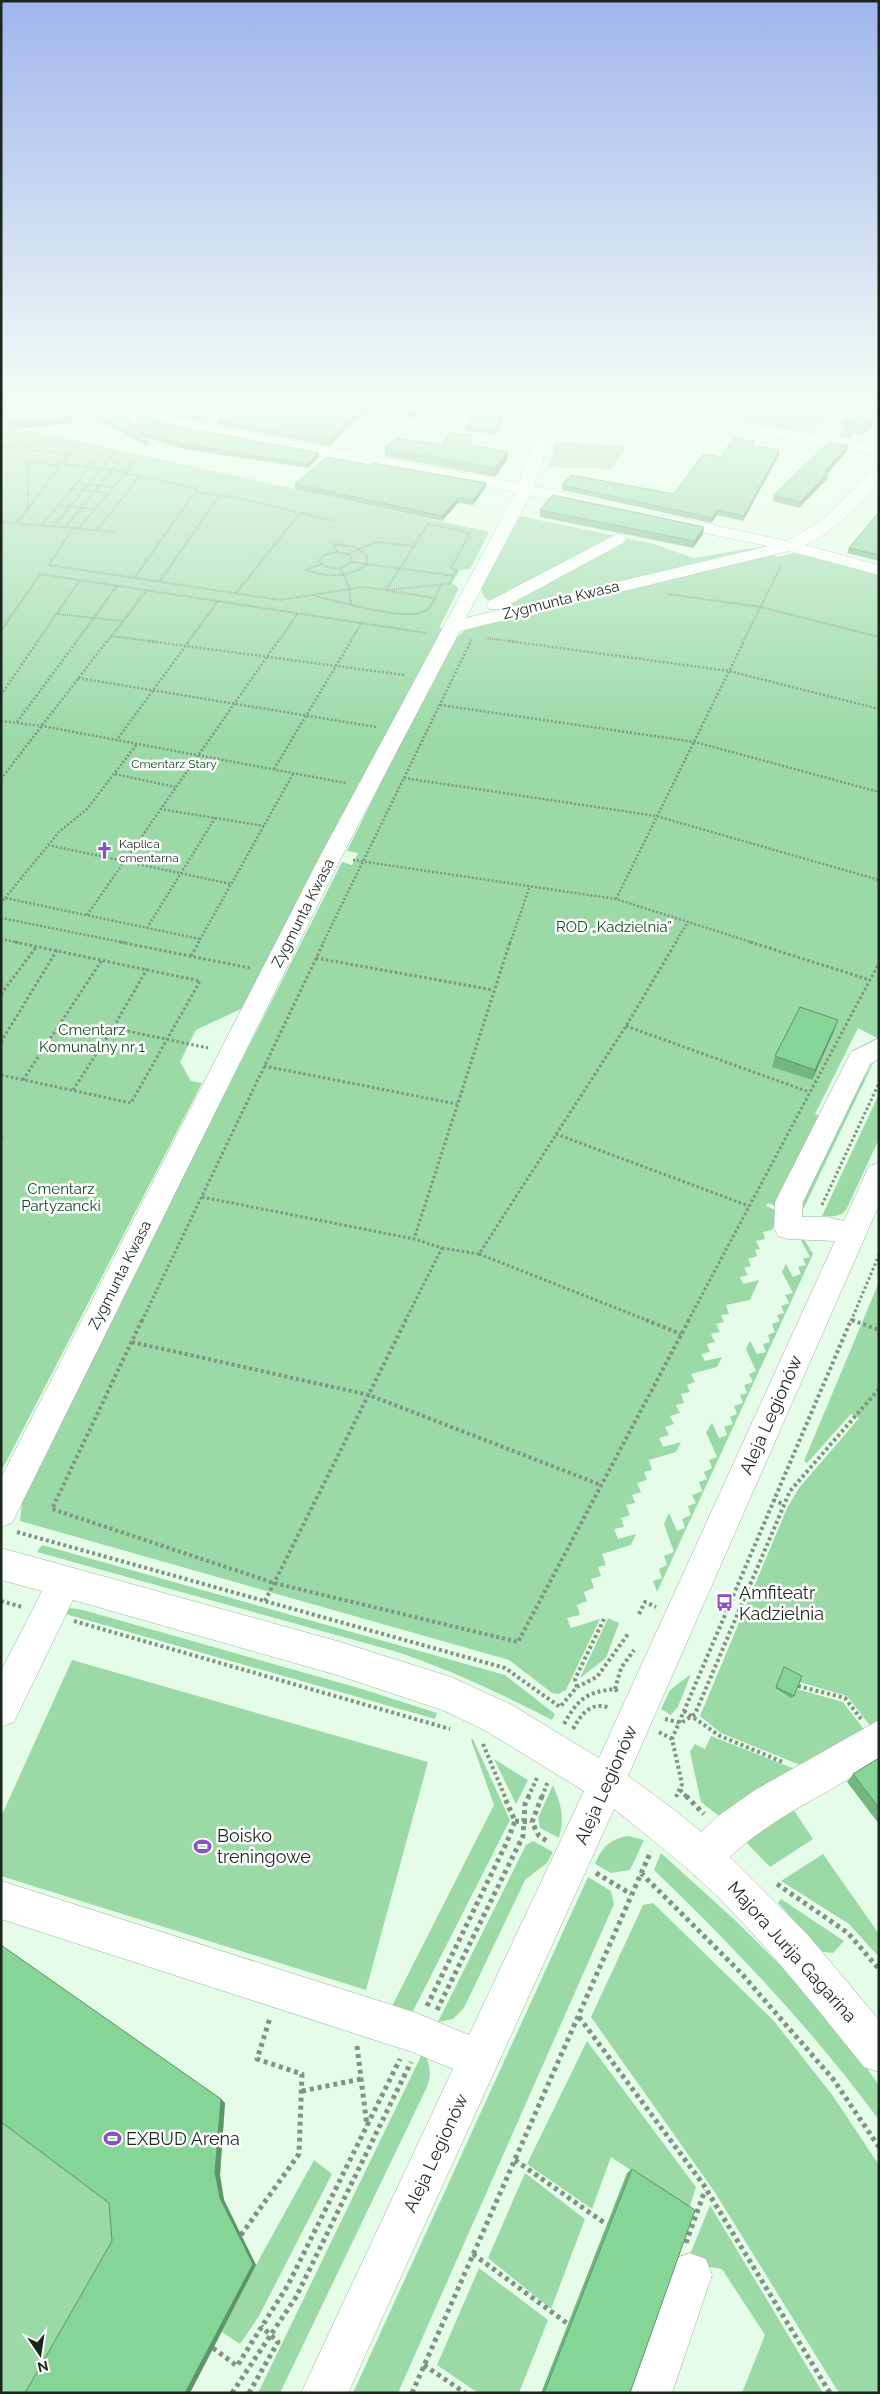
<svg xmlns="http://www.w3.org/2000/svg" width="880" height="2394" font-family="Raleway,sans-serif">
<rect width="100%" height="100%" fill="#e5fde8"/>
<path fill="#9bdaa7" d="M743,402H842L812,434L732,421Z
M1,424L489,532L470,569L460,570L452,583L459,588L439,628H442L248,1003L243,1008L196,1030L180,1062L191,1081L202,1083L1,1472Z
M556,441L627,447L611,469L549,467Z
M520,516L654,544L694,558L760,547V549L513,609L494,604L484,597L481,587Z
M794,553L879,574V1039L858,1028L815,1114L824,1117L781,1208L768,1203L766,1206L780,1212L772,1230L763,1232L765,1239L756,1241L760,1249L755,1250L757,1256L748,1259L751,1266L744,1268L748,1275L740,1277L743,1284L759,1280L750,1300L726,1305L729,1314L721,1315L724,1322L716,1324L720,1332L711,1334L715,1342L707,1344L710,1352L701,1354L705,1361L722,1357L717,1367L691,1374L695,1382L687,1385L690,1392L681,1394L684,1403L676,1405L680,1413L670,1416L674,1424L665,1427L669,1435L659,1438L663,1447L681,1442L676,1452L649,1460L652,1470L644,1472L647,1480L637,1483L641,1492L632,1495L635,1503L626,1505L630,1515L621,1518L624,1527L614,1529L618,1539L636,1534L631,1545L602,1554L606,1565L598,1567L601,1576L591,1579L594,1588L584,1592L587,1601L577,1605L580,1615L567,1618L571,1628L600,1619L566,1690L558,1694L552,1693L509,1660L20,1521L23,1493L342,862L352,865L358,853L347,851L451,642L468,628L753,556L774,555L777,557Z
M878,1053L800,1216L794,1201Z
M879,1094V1139L847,1208C842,1217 832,1217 822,1216Z
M802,1236L813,1254L657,1592L653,1581L662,1578L659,1569L667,1565L664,1556L674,1552L664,1524L669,1513L677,1531L685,1528L682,1519L691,1515L688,1506L696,1503L692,1495L702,1491L699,1482L707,1479L704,1472L712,1468L709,1460L717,1457L706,1432L712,1423L719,1438L727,1435L724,1427L733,1424L730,1417L737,1414L734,1406L743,1403L740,1395L747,1393L744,1385L753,1382L749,1374L756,1371L746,1349L750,1341L757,1354L766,1352L763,1344L770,1342L768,1335L775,1332L772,1324L780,1321L777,1315L784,1313L781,1306L789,1303L785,1295L793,1293L782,1272L786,1264L793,1277L801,1274L798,1267L806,1265L803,1259L810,1257L799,1237Z
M879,1282V1729L875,1732L847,1696L799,1682L801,1679L783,1670L775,1690L792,1699L797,1689L843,1702L869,1736L810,1769L721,1733L700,1716L787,1508L799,1488L859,1418L851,1414L807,1463L804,1461Z
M42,1545L505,1675L555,1714L552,1720C500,1693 451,1670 394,1651L37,1552Z
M71,1608L83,1610L362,1689L437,1713L435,1719L62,1613Z
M608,1618L619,1623L606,1658L580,1678Z
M72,1660L428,1762L366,1990L1,1876V1817Z
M691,1674L678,1707L671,1715L661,1709L670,1690Z
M711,1736L805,1773L727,1822L701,1802L690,1752L695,1744L705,1749Z
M473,1739L510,1820L412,2013L391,2008L494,1805L471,1740Z
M494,1759L528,1780L516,1804Z
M553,1785C561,1804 565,1818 559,1838L540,1828L538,1818Z
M793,1809L813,1839L770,1867L738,1834Z
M628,1836L644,1840L630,1870L611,1873L595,1864C602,1847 610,1839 628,1836Z
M533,1841L553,1852L547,1863L525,1880L464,2008L453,2019L438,2022L526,1845Z
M661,1853L738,1923L788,1973L846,2040L879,2085V2120C812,2029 735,1948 654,1870Z
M823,1854L879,1934V1957L849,1924L781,1881Z
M588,1877L611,1891L614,1904L398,2393H353Z
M781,1899L844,1941L833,1953L823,1952L778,1903Z
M653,1903L774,2021L833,2096L879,2165V2393H839L714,2191L591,2017L643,1905Z
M1,1946L225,2103L220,2175L224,2200L256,2265L314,2160L332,2174L259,2316L240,2344L222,2332L190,2393H1Z
M587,2041L696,2187L689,2209L611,2157L592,2209L527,2164Z
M423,2052C431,2065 432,2075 426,2089L280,2393H258Z
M525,2173L585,2219L551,2309L488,2258Z
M710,2205L823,2393H742L765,2335L722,2269L709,2267L683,2272Z
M479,2268L548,2320L519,2393H478L437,2365Z"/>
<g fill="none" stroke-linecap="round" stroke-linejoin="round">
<defs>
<path id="minor" d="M130,402H146L152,409L180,420L519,483L549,402H563L534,486L594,500L596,503L594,506L588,508L530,495L466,618L768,546L660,524L658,520L660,516L666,515L787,541L822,520L873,470L879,468V483C857,507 835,531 805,545L879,565V575L789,551L460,631L341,858L12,1523L1,1527V1478L319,858L516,492L176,429L142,415Z
M617,534L623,535L626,539L623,543L501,609H489L486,605L489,601Z
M879,1038V1059L870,1064L803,1202L802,1217H827L844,1221L869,1166L879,1163V1205L628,1776L676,1811L701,1832L718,1816L755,1790L879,1720V1760C829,1794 774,1815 730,1857L807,1934L879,2020V2072L864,2067C817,2009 771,1950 718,1897C686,1866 649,1837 614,1809L348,2393H301L453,2069L412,2052L1,1919V1881L414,2012L469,2035L584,1791L486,1731L445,1711L337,1675L73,1600L14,1722L1,1727V1671L42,1591L1,1580V1548L337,1641L451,1677L512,1705L599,1758L835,1241L788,1239L778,1236L774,1228L775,1202L851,1052Z
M690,2253L706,2259L712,2275L672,2393H626L674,2259Z"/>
<path id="major" d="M581,402H616L879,445V455L588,406Z"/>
</defs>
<use href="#minor" stroke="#95b29a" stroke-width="1"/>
<use href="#major" stroke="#95b29a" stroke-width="1"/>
<path stroke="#819384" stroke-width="2" stroke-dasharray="1 1" stroke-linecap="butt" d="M1,446L68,454
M27,448L39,437
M61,464L113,470L198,489L195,492L234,497L334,521
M76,483L112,487
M70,489L107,493
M57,505L94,509
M28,510V462L59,466
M1,522L117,532
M17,523L77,444
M428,524L470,533L451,569L457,570L449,584L386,590Z
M41,526L102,452
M53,527L114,453
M65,527L125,455
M73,528L49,565L280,600L363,587L386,590
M79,528L137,459
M97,530L140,476
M337,552L350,555L352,562C341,570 329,571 319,561L324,555Z
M348,554L376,542L413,546
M352,562L454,576
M321,564L306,570C328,577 348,579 367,564V555L355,547L334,544L337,552
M340,568L349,586L351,605
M135,577L195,492
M160,581L219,496
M386,590L434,598
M236,593L300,513
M667,594L761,607L879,637
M315,596C338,601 405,622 425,611C433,606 437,593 441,585
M57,614L122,621
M1,631L40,574L426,633
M111,636L158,642
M486,638L517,642
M37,642L80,580
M76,642L117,586
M107,642L146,591
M188,642L218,601
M278,642L298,613
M350,642L362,622
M470,642L472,639
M743,642L781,566"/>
<path stroke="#819384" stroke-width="2.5" stroke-dasharray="2 2" stroke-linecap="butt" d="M148,641L404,675
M508,641L729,671L879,709
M78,678L376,727
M1,695L38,641
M440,705L695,742L879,792
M1,721L42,726L346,783
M17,722L77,641
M116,741L189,641
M274,769L351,641
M115,774L175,787
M404,778L656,816L879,880
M1,779L107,641
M160,809L264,826
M48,845L231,884
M353,860L616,899L754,943
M5,898L59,832L87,809L137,744
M616,899L744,641
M1,904L5,898L200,939
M87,915L278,641
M1,918L126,943
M147,928L215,818
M1,939L21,943
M198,943L293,774
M323,943L471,641
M510,943L530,886
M675,943L688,922"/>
<path stroke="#819384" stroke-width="3" stroke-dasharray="2.5 2.5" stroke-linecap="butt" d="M120,942L250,968
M750,942L870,980
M191,956L199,942
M316,958L493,990
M1,994L37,946
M626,1026L809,1092
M113,1028L208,1048
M1,1042L57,950
M264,1066L457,1104
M1,1075L131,1103L200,981L15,942
M23,1080L102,960
M73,1090L113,1028L147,969
M556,1134L749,1206
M1,1138L2,1136
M202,1197L414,1239
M822,1205L879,1083
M442,1248L479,1254L626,1026L676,942
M479,1254L649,1321
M852,1320L856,1321
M142,1321L324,942
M405,1321L442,1248L414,1239L510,942
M688,1321L879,963
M851,1321L879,1255"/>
<path stroke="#819384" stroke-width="4" stroke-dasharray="3 3" stroke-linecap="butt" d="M142,1320L52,1509L274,1583L518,1642L689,1320
M646,1320L681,1334
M852,1320L879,1330
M132,1342L369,1395L601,1485
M773,1500L783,1504
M17,1532L505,1668L560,1707L577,1687L597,1677L628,1634
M1,1601L22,1607
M265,1601L406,1320
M639,1614L645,1602L656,1607
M74,1621L450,1729
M798,1686L845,1698L861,1719
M577,1687L575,1679L604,1619
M615,1689L621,1668L634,1650
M684,1711L720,1736L783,1762
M665,1719L681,1723L695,1714L790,1491L879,1389
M564,1724C578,1699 586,1692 615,1689L618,1692
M573,1729C582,1713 591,1701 610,1708
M659,1732L672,1739
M483,1744L505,1797
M680,1790L687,1797
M528,1797L538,1776
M542,1797L548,1781
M676,1797L682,1784L672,1739L851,1320"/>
<path stroke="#819384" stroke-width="5" stroke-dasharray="4 4" stroke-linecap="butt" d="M542,1796L532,1822L539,1836L549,1842
M686,1796L704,1814
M515,1821L531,1822
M596,1873L631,1894
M641,1873L741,1973L833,2079L879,2147
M777,1884L848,1933L879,1969
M427,2006L507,1842L515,1821L504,1796
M437,2010L523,1836L525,1804L529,1796
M579,2017L703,2184L830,2393
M357,2046L367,2126
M302,2091L361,2079
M515,2160L606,2224
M241,2235L299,2154L302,2074L257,2059L270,2018
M686,2243L705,2190
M473,2254L568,2324
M213,2348L237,2366L288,2285L400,2059
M424,2365L465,2393
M232,2393L296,2297L411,2062
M249,2393L278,2342L261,2326
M412,2393L651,1851"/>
<use href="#minor" fill="#fff" fill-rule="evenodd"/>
<use href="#major" fill="#fff" fill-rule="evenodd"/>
</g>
<path fill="#72b781" d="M1,402L39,409L45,402H113L136,428L175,426L207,435L319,453V457L308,468L183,449L144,437L148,443L149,447L71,407L72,423L20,428L1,424Z
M148,402H191L207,413V423L181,418L153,407Z
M429,402L413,419L370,412L363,419L356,418L330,446L218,425V421L224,417Z
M447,402H531L528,411L505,410L497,434L465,431V427L477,408L447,403Z
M879,402L863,435L848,432L852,435L851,439L839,436V433L842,430H841L843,421Z
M442,445H472L507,460L495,477L385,456V448Z
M755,446L779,450V455L743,521L717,515L711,523L562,490V485L674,494L721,457Z
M847,451L828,473L827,479L799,508L773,501L774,495Z
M486,483L485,488L473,505L458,503L442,521L295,489V484Z
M540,510L704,527L703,534L693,548L540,517Z
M879,512V561L847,553L849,548Z
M834,1031L812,1080L772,1067L775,1056Z
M784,1667L794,1696L792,1699L775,1689Z
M879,1758V1824L847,1782L853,1774Z
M632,2169L630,2393H541L627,2173Z"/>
<path fill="#5d9569" d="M425,402H429L413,419V414Z
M70,403L72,423L20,428L18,423Z
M505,406V410L497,434V430Z
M370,407V412L363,419V415Z
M356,413V418L330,446L329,441Z
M879,413V420L863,435L865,425Z
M848,445L847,451L828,473L827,479L799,508L800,502Z
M779,450V455L743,521L744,516Z
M508,452L507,460L495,477V468Z
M319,453V457L308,468V464Z
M486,483L485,488L473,505V500Z
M458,498V503L442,521V516Z
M717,510V515L711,523L712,518Z
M704,527L703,534L693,548L694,541Z
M838,1020L834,1031L812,1080L815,1070Z
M221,2099L225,2103L220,2175L224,2200L256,2265L190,2393H185L220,2198L215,2172Z"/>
<path fill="#85d596" stroke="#5d9569" d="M1,402H39L38,410L45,402H113L136,428L141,412L175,426L207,432V435L209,432L319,453L308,464L183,444L140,432L148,443L70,403L71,418L18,423L1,420Z
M151,402H191L207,410V420L180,415L153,404Z
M238,402H425L413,414L370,407L363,415L356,413L329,441L218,421L221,416L224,417Z
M466,402H530L528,406H505L497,430L465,427L479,404Z
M859,402H879V413L865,425L843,421Z
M844,428L852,435L839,433Z
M448,433L472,435L471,445L508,452L495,468L385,448L397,438L442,445Z
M733,438L755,441L753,446L779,450L744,516L717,510L712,518L562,485L571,475L674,494L703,454L721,457Z
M829,442L848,445L825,472L828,473L800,502L774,495Z
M327,457L370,465L373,463L486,483L473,500L458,498L442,516L295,484Z
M553,495L704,527L694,541L540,510Z
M879,512V555L849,548Z
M800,1007L838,1020L815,1070L775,1056Z
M784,1667L802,1676L794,1696L776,1687Z
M879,1758V1808L853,1774Z
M1,1945L221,2099L215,2172L220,2198L253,2264L185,2393H25L112,2241L109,2203L1,2122Z
M632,2169L695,2210L630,2393H544Z"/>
<linearGradient id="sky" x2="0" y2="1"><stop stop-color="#a0b5ee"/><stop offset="0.55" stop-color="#f3fef5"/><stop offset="1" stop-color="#f3fef5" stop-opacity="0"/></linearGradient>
<rect width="880" height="737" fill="url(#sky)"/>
<defs>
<symbol id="church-bare" viewBox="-9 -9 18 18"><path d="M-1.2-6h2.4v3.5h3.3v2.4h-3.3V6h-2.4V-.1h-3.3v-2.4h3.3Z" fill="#8e50c6" stroke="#fff" stroke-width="2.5" paint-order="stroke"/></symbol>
<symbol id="bus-bare" viewBox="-9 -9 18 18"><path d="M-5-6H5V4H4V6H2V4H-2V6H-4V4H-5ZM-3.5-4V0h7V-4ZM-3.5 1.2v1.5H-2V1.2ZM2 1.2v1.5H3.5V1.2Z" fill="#8e50c6" stroke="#fff" stroke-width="2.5" paint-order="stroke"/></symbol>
<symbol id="stadium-bare" viewBox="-9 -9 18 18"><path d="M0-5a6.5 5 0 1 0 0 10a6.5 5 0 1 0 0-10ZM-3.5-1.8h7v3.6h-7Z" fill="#8e50c6" stroke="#fff" stroke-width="2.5" paint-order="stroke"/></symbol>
</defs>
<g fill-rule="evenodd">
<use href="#church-bare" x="92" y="838" width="25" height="25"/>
<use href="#bus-bare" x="712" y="1590" width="25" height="25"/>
<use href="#stadium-bare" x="190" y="1834" width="25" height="25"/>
<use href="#stadium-bare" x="100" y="2126" width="25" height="25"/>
</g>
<g text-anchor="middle" stroke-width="5" stroke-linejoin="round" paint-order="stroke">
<g font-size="12" fill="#0f4a22" stroke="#fff">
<text x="174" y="768">Cmentarz Stary</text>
</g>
<g font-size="12" fill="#1b261d" stroke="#fff" text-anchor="start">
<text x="119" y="848">Kaplica<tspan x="119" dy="14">cmentarna</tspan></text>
</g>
<g font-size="15" fill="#1b261d" stroke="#fff">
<text transform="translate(561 600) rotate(-14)" y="5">Zygmunta Kwasa</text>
<text transform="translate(303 913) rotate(-63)" y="5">Zygmunta Kwasa</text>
<text transform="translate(120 1275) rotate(-63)" y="5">Zygmunta Kwasa</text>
</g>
<g font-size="15" fill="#0f4a22" stroke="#fff">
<text x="614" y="932">ROD „Kadzielnia”</text>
<text x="92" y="1035">Cmentarz<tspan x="92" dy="17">Komunalny nr 1</tspan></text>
<text x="61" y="1194">Cmentarz<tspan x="61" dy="17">Partyzancki</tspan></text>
</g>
<g font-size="18" fill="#1b261d" stroke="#fff">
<text transform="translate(771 1415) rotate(-66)" y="6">Aleja Legionów</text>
<text transform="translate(606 1785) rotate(-66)" y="6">Aleja Legionów</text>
<text transform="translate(792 1952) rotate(48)" y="6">Majora Jurija Gagarina</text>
<text transform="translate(436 2153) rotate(-65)" y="6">Aleja Legionów</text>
</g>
<g font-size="18" fill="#1b261d" stroke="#fff" text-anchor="start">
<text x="739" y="1599">Amfiteatr<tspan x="739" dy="21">Kadzielnia</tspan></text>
<text x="217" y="1842">Boisko<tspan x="217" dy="21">treningowe</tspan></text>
<text x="126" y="2145">EXBUD Arena</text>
</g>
</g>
<rect width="880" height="2394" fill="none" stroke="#1b261d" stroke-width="5"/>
<g transform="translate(40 2354) rotate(167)" stroke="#ffffff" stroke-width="4" paint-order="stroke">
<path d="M0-4L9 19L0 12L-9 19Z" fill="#1b261d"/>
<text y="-8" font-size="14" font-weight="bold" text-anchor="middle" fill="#1b261d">N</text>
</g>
</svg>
